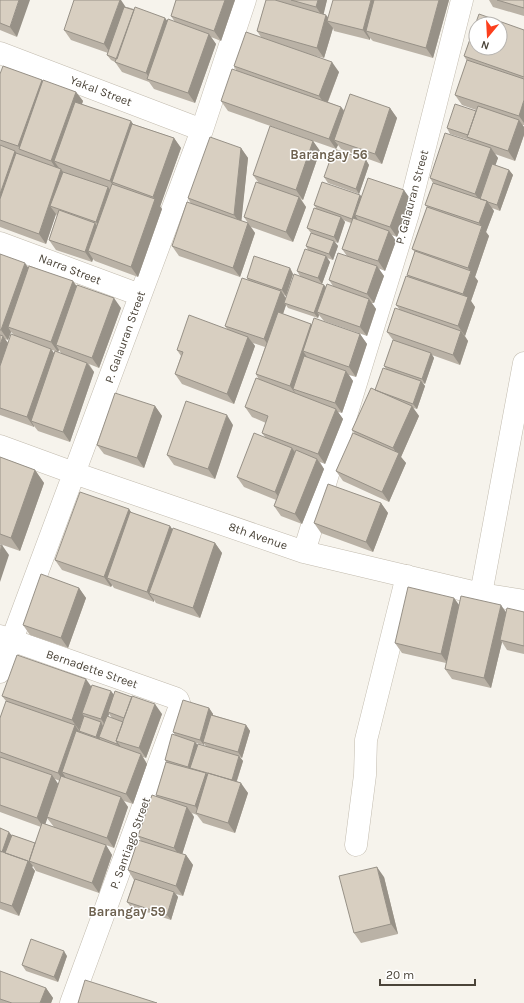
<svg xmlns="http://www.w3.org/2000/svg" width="524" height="1003" font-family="Karla,sans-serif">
<rect width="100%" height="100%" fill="#f6f3ec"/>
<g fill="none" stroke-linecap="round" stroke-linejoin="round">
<defs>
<path id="minor" d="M0,53L202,130
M0,243L140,295
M0,446L74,473L304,552L481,594L524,601
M304,552L408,214L462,0
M481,594L524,363
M0,636L175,698L178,700L180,706L71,1003
M0,672L202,130L245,0
M356,845L365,775L366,740L407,576"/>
</defs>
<use href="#minor" stroke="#c2bbae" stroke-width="23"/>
<use href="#minor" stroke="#fff" stroke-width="22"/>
</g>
<path fill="#bab2a6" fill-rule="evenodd" d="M0,0L17,37L0,30Z
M176,0H235L221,41L211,37L216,44L195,103L154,89L149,82L122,72L115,62L111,60L107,55L108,53L71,40L64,30L127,7L165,18L167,21L175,22L171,16Z
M266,0H327L323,14L328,17L449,0L433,58L373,41L370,38V40L334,31L333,28L324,58L311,55L339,72L328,102L341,107L344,110L390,108L397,118L382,164L341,149L338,145L336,149L228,111L221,101L236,70L234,66L261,37L257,31Z
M489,0H524V16L493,7Z
M524,30V125H522L524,127V135L515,161L495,154L498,158L495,165L509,170L513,175L500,211L492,208L494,211L486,232L489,236L475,277L478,281L471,301L475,307L465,336L468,341L460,365L432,355L434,358L425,384L423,383L425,386L417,409L413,408L419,416L401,457L406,463L389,502L343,481L336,471L355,434L352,430L375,390L386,369L384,366L393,340L387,332L400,310L396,305L409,277L407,275L415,252L412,249L427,207L425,205L433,183L430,178L470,141L469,140L450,134L447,128L476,111V110L462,105L455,95L467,61L464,56Z
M0,74L42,80L43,82L76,92L83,101L82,104L133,124L174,138L181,148L160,206L162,209L138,277L95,261L93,259L92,262L56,250L49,240L57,216L56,214L46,244L0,227Z
M313,141L320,151L303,200L301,199L306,207L293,242L251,227L255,233L240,277L179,256L172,246L191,204L188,198L241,148L248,158L241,221L248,223L244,217L258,182L253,175Z
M366,160L369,165L359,194L328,183L324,177Z
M360,195L361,196L411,200L397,237L392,235L396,241L385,271L378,268L384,276L374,303H372L376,309L367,336L324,321L319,315L318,318L288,308L286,305L283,314L311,324L312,325L360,334L367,344L356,377L349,375L353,381L342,413L338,412L343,419L325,464L320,462L324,469L302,524L281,516L274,506L276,500L244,487L237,477L265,437L262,433L266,423L252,417L245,407L259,380L256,374L265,347L253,343L255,346L234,404L182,384L175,374L181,356L177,350L227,329L225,326L248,280L247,278L290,268L293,274L286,296L283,295L286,299L300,276L297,271L308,250L306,246L311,233L307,228L316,208L314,205ZM343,220L351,223L342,249L347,256L329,280L333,286L326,287L324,285L322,284L330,262L327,258L333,260L338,246L335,242L338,243L345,222Z
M0,254L28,269L73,281L76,286L121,308L99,368L89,364L94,372L70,442L38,431L34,426V427L0,415ZM11,332L14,335L8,343L5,339L8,340ZM52,350L58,352L59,350L61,353H54Z
M155,406L162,416L144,468L104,454L97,445Z
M233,425L215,479L174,465L167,455Z
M0,457L35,470L44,483L20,551L0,544Z
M381,503L388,513L373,552L321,533L314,523Z
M129,509L131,513L170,526L172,529L215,543L222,553L200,618L156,603L154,600V602L114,588L112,585L111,587L62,570L55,560Z
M79,588L86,598L68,648L30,635L23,625Z
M454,598L459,605L506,613L524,612V654L507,650L502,642L491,688L452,679L445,669L446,663L402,653L395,643Z
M92,686L162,714L146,758L143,757L147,764L133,804L124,801L128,807L114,848L106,845L112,855L99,893L36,871L33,866L32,867L35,871L19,916L0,909V828L12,835L35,843L41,827L0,812V718L6,701L2,696ZM109,714L112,718L123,722L108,717ZM55,779L60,781L58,785ZM47,818L54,827L45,824Z
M209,708L213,714V715L246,725L250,731L242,758L240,757L243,761L237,781L248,793L235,833L203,823L197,815L192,813L194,817L182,854L186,855L193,865L183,896L176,894L178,897L171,920L131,907L127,902L134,880L128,870L141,841L138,836L157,797L156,795L166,762L165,760L175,735L173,732ZM196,743L204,745V744L206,746L198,745Z
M384,877L398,934L361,943L354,933Z
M67,956L58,982L26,971L22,965Z
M0,971L46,988L53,998L51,1003H0Z"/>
<path fill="#979187" d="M19,0H30L17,37L10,27Z
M120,0H121L127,9L111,54L104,44Z
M225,0H235L221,41L214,31Z
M318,0H327L323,17L316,7Z
M371,0H381L366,31L370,38V40L363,30Z
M439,0H449L433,58L426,48Z
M326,15L331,22L327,21L333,28L324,58L317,48Z
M165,18L172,27L151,80L146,73Z
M209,34L216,44L195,103L188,93Z
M332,62L339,72L326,106L319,96Z
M42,80L49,90L21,150L18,146Z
M76,92L83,101L61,163L54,161L59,168L58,171L51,161Z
M524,100V123L519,116Z
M341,107L348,117L334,140L338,145L336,149L329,139Z
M390,108L397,118L382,164L375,154Z
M519,120L524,127V135L515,161L508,151Z
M131,121L138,131L112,182L117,190V191L110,181Z
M174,138L181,148L160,207L153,197Z
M313,141L320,151L303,200L296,190Z
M241,148L248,158L241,225L234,215Z
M491,148L498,158L482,204L475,194Z
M15,151L22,161L0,220V194Z
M366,160L369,165L359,194L356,189Z
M61,169L68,179L50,206L56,214L46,244L39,234Z
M509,170L513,175L500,211L497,205Z
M108,187L115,197L103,232L96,222Z
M404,190L411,200L397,237L390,227Z
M360,195L364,201L355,215L358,220L356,224L352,219Z
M299,197L306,207L293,242L286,232Z
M155,199L162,209L138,277L131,267Z
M487,201L494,211L486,232L489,236L475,277L478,281L471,301L475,307L465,336L458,326L467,300L463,294L471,272L468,268L482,227L479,223Z
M341,217L345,222L338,243L334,237Z
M95,223L102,233L88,251L93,259L92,262L85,252Z
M248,223L255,233L240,277L233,268Z
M389,231L396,241L385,271L378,261Z
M334,241L338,246L333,260L329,254Z
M326,256L330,262L322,284L318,278Z
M25,263L32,273L8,327L11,332L8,340L1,330Z
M377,266L384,276L374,303L367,294Z
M290,268L293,274L286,296L282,290Z
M73,281L80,291L56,345L59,350L58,352L51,342Z
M324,285L328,290L317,312L319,315L318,318L314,313Z
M281,291L288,301L284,303L286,305L271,349L264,339Z
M114,298L121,308L99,368L92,358Z
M369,299L376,309L367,336L360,327Z
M311,324L318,334L303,351L309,360L293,389L297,396L290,386Z
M461,331L468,341L460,365L453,355Z
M360,334L367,344L356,377L349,367Z
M3,336L10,346L0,375V345Z
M248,337L255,346L234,404L227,394Z
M51,349L58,359L31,421L34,426V427L27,417Z
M431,353L434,358L425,384L422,379Z
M87,363L94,372L70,442L63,432Z
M346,371L353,381L342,413L335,403Z
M421,381L425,386L417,409L413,404Z
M155,406L162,416L144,468L137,458Z
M412,406L419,416L401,457L406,463L389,502L382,492L398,455L393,448Z
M336,409L343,419L325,464L318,454Z
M227,415L233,425L215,479L208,469Z
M292,448L299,458L282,502L275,492Z
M317,459L324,469L302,524L295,514Z
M35,470L44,483L20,551L11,538Z
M381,503L388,513L373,552L366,542Z
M129,509L136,519L107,578L112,585L111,587L104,577Z
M170,526L177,536L149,593L154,600V602L147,592Z
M215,543L222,553L200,618L193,608Z
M2,545L9,555L0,582V552Z
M79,588L86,598L68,648L61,638Z
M454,598L461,608L448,664L441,654Z
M501,605L508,615L500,640L502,642L491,688L484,678Z
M86,679L93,689L82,713L84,716L79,730L72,720Z
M111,691L115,696L108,712L109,714L105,725L101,719Z
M155,704L162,714L146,758L139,748Z
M209,708L213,714L205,742H203L204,744V745L200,740Z
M101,722L104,728L99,737L100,739L99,742L96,737Z
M75,725L82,736L62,772L66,778L65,783L58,773Z
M246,725L250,731L242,758L238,752Z
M117,742L121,747V749L117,744Z
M195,742L199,747L190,768L192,770L191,772L188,767Z
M141,754L147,764L133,804L126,794Z
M239,756L243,761L235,786L232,780Z
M206,773L212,783L201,815L195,806Z
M52,775L59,785L44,828L37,818Z
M241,783L248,793L235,833L228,823Z
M121,797L128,807L114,848L107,838Z
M187,807L194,817L181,858L174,848Z
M9,832L13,837L7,855L2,852Z
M106,845L112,855L99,893L92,883Z
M186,855L193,865L183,896L176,886Z
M28,861H29L33,866L32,867L35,871L19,916L12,906Z
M377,867L384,877L398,934L391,924Z
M174,892L178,897L171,920L167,915Z
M64,951L67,956L58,982L54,977Z
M46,988L53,998L51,1003H40Z"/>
<path fill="#d8cfc1" stroke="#979187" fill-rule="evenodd" d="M0,0H19L10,27L0,23Z
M74,0H120L104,44L64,30Z
M176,0H225L214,31L171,16Z
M266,0H275L326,15L317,48L257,31Z
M291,0H318L316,7Z
M333,0H371L363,30L327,21Z
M374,0H439L426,48L366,31Z
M497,0H524V8Z
M124,7L134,10L117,59L107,55Z
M135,7L165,18L146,73L115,62Z
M479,14L524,30V77L464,56ZM476,24H500V48H476Z
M168,19L209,34L188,93L147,79Z
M246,32L332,62L319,96L234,66Z
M467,60L524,79V100L519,116L455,95Z
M3,66L42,80L18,146L0,140V74Z
M232,69L341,107L329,139L221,101Z
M43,80L76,92L51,161L19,149Z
M350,94L390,108L375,154L334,140Z
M75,102L131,121L110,181L54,161Z
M455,104L476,111L468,135L447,128Z
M478,106L519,120L508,151L467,137Z
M132,124L174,138L153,197L112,182Z
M270,126L313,141L296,190L253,175Z
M445,133L491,148L475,194L430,178Z
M210,137L241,148L234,215L188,198Z
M0,145L15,151L0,194Z
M334,149L366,160L356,189L324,177Z
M16,153L61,169L39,234L0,220V199Z
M492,164L509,170L497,205L488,202L487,201L480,199Z
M63,172L108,187L96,222L50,206Z
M368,178L404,190L390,227L355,215Z
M256,182L299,197L286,232L244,217Z
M322,182L360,195L352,219L314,205Z
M433,183L487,201L479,223L425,205Z
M112,184L155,199L131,267L88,251Z
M187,202L248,223L233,268L172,246Z
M427,207L482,226L468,268L412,249Z
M314,208L341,217L334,237L307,228Z
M59,210L95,223L85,252L49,240Z
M353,218L389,231L378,261L342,249Z
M311,233L334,241L329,254L306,246Z
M305,249L326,256L318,278L297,271Z
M415,251L471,271L463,294L407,275Z
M338,253L377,266L367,294L329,280Z
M0,254L25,263L1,330H0Z
M254,256L290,268L282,290L247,278Z
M29,266L73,281L51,342L8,327Z
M294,274L324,285L314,313L284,303Z
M406,276L468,297L458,326L396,305Z
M242,278L281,291L264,339L225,326Z
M327,284L369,299L360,327L317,312Z
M77,285L114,298L92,358L56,345Z
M395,308L461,331L453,355L387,332Z
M278,312L311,324L290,386L256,374Z
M189,315L248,337L227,394L175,374L183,352L177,350Z
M314,318L360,334L349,367L303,351Z
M11,334L51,349L27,417L0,408V366Z
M0,335L3,336L0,345Z
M393,340L431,353L422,379L384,366Z
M55,351L87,363L63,432L31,421Z
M304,356L346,371L335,403L293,389Z
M383,368L421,381L413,404L375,390Z
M256,378L336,409L318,454L262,433L268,416L245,407Z
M371,388L412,406L393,448L352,430Z
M115,393L155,406L137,458L97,445Z
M186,401L227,415L208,469L167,455Z
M254,433L292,448L275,492L237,477Z
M353,433L399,453L382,492L336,471Z
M296,450L317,459L295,514L274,506Z
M0,457L35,470L11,538L0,534Z
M328,484L381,503L366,542L314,523Z
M80,492L129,509L104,577L55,560Z
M130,512L170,526L147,592L107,578Z
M173,528L215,543L193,608L149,593Z
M0,545H2L0,552Z
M41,574L79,588L61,638L23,625Z
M408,587L454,598L441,654L395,643Z
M461,596L501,605L484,678L445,669Z
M507,608L524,612V646L500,640Z
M17,655L86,679L72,720L2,696Z
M92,685L111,691L101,719L82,713Z
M115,691L132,697L124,718L108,712Z
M132,696L155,704L139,748L116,741Z
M183,700L209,708L200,740L173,732Z
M6,701L75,725L58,773L0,752V718Z
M211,715L246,725L238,752L203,742Z
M84,716L101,722L96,737L79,731Z
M107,716L123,722L116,741L117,742V744L99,737Z
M76,731L141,754L126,794L62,772Z
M172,734L195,742L188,767L165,760Z
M198,744L239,756L232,780L190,768Z
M0,757L52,775L37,818L0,805Z
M166,762L206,773L195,806L156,795Z
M208,773L241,783L228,823L196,813Z
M61,776L121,797L107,838L47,817Z
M152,795L187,807L174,848L138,836Z
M42,823L106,845L92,883L29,861Z
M0,828L9,832L2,852L0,851Z
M12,835L35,843L29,862L28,861L5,853Z
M138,840L186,855L176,886L128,870Z
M0,851L28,861L12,906L0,902Z
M377,867L391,924L354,933L339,876Z
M135,879L174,892L167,915L127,902Z
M31,939L64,951L54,977L22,965Z
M0,971L46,988L40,1003H12L0,999Z
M85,980L157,1003H78Z"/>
<g text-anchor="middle" stroke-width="3" stroke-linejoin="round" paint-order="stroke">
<g font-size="12" fill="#4b4439" stroke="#fff">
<text transform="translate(101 91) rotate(21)" y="4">Yakal Street</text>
<text transform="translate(412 197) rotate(-75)" y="4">P. Galauran Street</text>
<text transform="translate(70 269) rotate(21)" y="4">Narra Street</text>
<text transform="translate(125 337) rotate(-70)" y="4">P. Galauran Street</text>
<text transform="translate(258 536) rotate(19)" y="4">8th Avenue</text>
<text transform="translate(92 669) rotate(19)" y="4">Bernadette Street</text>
<text transform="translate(130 843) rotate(-70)" y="4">P. Santiago Street</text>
</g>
<g font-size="13" font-weight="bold" fill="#6e6250" stroke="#fff">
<text x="329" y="159">Barangay 56</text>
<text x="127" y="916">Barangay 59</text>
</g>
</g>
<g transform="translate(488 36) rotate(198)"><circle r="19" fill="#ffffff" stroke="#b7b4b0"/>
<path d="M0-3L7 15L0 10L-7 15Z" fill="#fc3f1d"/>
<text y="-6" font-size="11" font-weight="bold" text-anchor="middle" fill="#4b4439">N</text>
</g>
<path d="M380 979v6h95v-6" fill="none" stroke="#4b4439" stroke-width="2"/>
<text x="386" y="979" font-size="12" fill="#4b4439" stroke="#ffffff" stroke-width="3" paint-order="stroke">20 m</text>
</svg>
